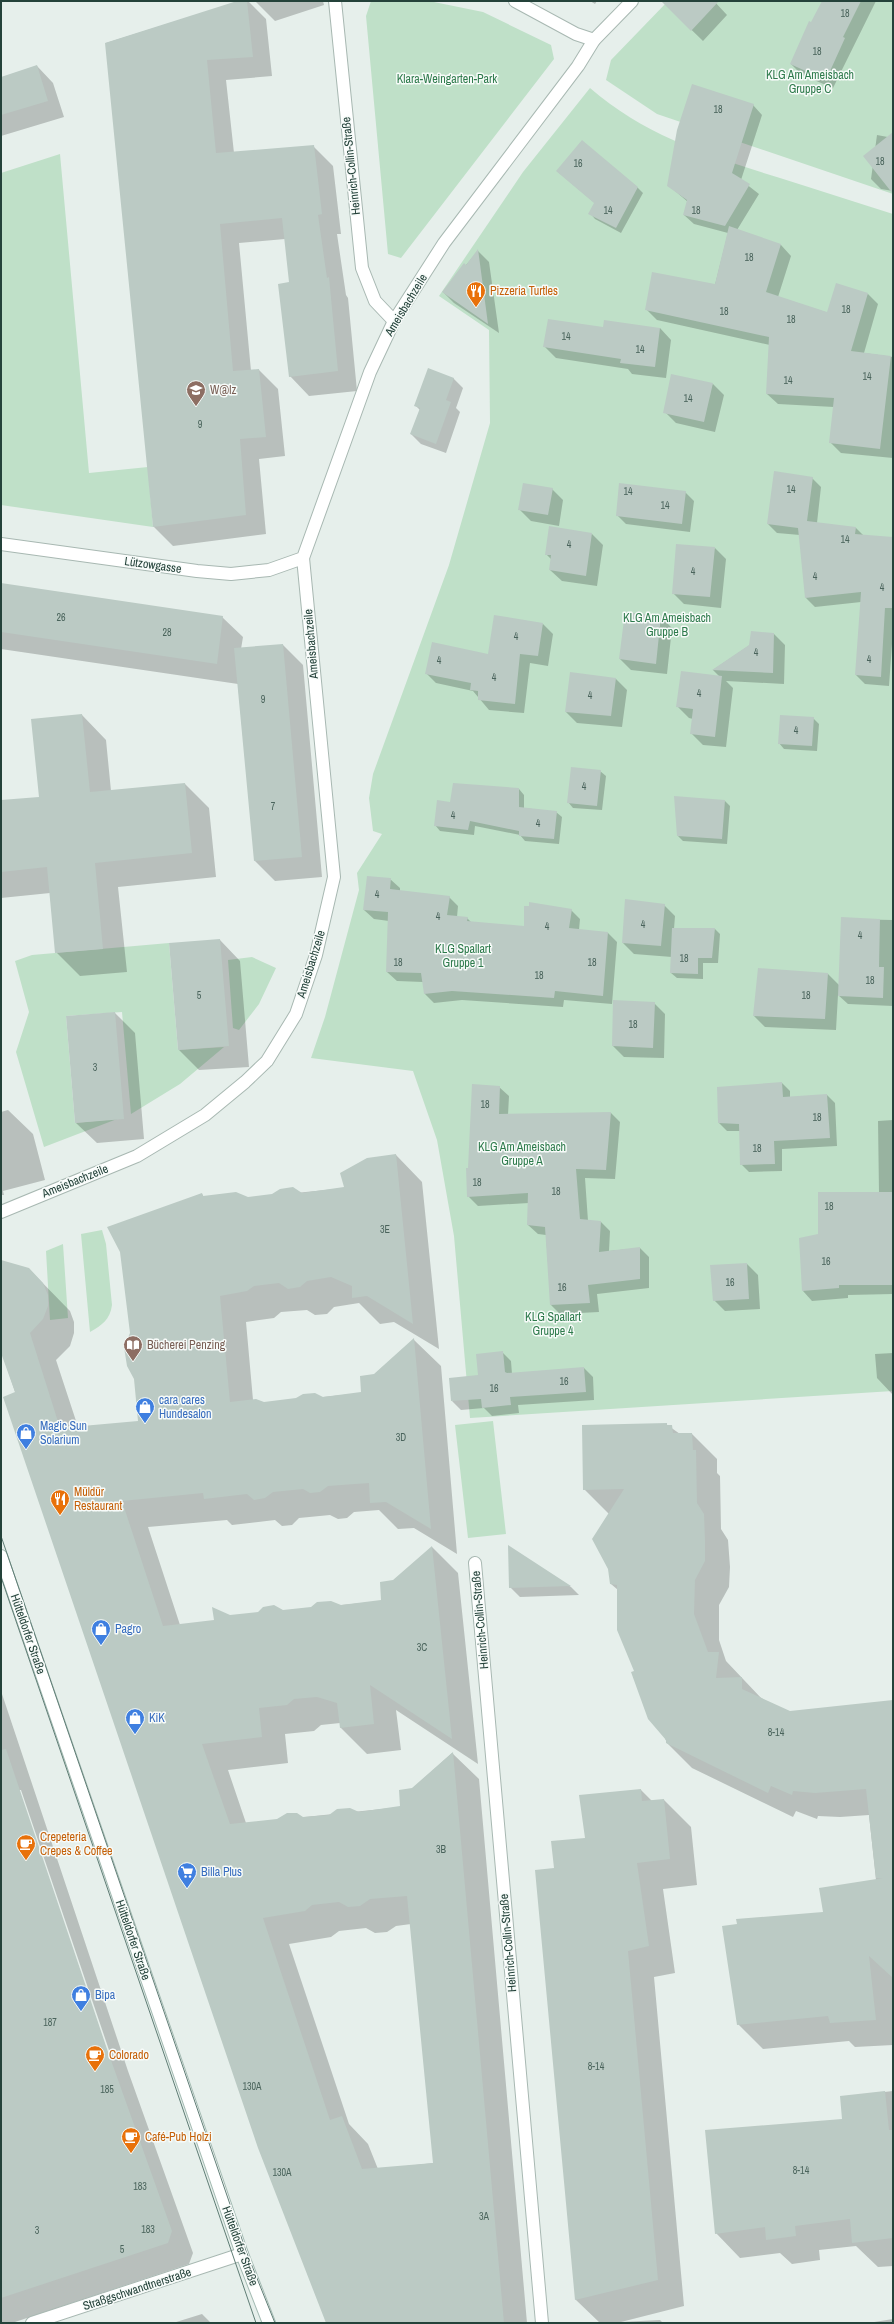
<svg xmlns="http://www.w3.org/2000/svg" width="894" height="2324" font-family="'Archivo Narrow',sans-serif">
<rect width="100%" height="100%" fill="#e6efeb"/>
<path fill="#bfe0c8" d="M371,1H429L483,12L551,45L554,59L401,258L388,254L366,16Z
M668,1H893V194L657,114L606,80L611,60Z
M590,88C645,136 712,157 780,178C818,190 855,202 893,214V1391L470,1418L454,1236L437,1140L413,1071L311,1058L325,1017L359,890L357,873L382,834L373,831L369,798L373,774L449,565L490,423L489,330L439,296L523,172Z
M60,154L89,473L148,467L153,527L1,505V173Z
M169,943L178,1050L224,1047L180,1084L131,1114L122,1012L66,1016L75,1123L117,1119L44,1147L16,1052L29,1012L15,961L32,955Z
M252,957L276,968L259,1004L239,1030L233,1028L228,960Z
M102,1230L106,1244L112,1305C110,1320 102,1325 90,1332L81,1234Z
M63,1244L68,1318L50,1320L46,1251Z
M493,1421L506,1534L468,1538L455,1425Z"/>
<path fill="#0003" fill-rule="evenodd" d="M241,1H248L266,19L272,76L226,80L234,153L313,146L333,166L341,234H337L346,295L348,298L357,391L309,396L290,376L291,283L285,239L239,243L251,371L259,370L278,389L285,456L259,459L266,534L173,546L154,527L106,43Z
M255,1H323L324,5L275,21Z
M590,1H597L595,4Z
M675,1H714L727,15L703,41L668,7Z
M823,1H876L833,88L802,75L791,64Z
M37,66L53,83L64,117L1,136V78Z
M753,105L762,115L741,180L759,194L737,230L781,245L791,256L778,297L828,313L868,294L878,304L864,353L893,357V458L841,453L830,442L834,407L778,404L767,394L770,345L657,320L646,309L715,285L728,233L694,224L684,215L688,202L668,185Z
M877,135L893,138V191L881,189L871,179Z
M557,171L637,187L643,193L621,233L595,219L590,213L595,203Z
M478,251L489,262L499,333L454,303L443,292Z
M660,328L671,340L666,378L632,374L628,369L556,358L545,347L604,329Z
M453,378L463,388L456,408L460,412L446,453L421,444L411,434L420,410L415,405Z
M713,384L724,395L715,432L676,423L665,412Z
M812,478L821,487L817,523L856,528L864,536L893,538V630L889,686L865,684L856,675L861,602L815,607L806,598L800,535L777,533L768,524Z
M552,489L563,500L559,526L531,521L520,510Z
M685,492L694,501L690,532L626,524L617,515Z
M592,534L603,545L597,586L562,581L550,570L552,560L546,554Z
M715,548L726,559L721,608L684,604L673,593Z
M1,584L222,617L243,637L241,649L283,645L303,665L322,877L275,881L255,861L238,684L1,649Z
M626,613L661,617L672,628L667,674L631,670L620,659Z
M543,624L553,634L548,666L530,663L524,713L489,710L473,691L436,683L426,673L489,655Z
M774,634L785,645L784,684L726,681L733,688L726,747L703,745L692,734L693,719L689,718L678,707L719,676L713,670L750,645Z
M571,673L616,679L627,690L622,727L577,723L566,712Z
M82,715L106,740L111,791L185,784L209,808L216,877L118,887L127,972L80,976L56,952L50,893L1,898V801L40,798Z
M813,718L819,724L817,751L784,749L779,743Z
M600,771L606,776L602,810L573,808L568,802Z
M519,789L524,795V808L556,812L562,817L559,844L525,841L520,835L475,826L474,835L440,831L435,825L451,803Z
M725,801L730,806L727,844L683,841L678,836Z
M390,879L400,888V891L449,897L458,906L457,917L467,918L472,923L525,927L530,907L571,910L580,919L579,930L608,933L617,942L612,1004L564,1000L563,1007L462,1000L434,1003L425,994L423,982L397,981L387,972L389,921L374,919L364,910Z
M664,905L675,916L674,929H715L720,934L718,963H703V979L677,978L671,973L672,957L634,954L623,943Z
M842,919L893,920V1006L848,1004L838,995L836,1030L765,1027L754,1016L828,974L840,986Z
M220,940L240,961L249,1067L199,1070L179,1050Z
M654,1003L665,1014L664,1058L624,1057L613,1046Z
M115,1013L135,1033L144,1139L97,1143L76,1123Z
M782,1083L790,1091V1098L827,1095L835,1103L837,1146L782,1149V1171L749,1172L741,1164L740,1131H727L719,1123Z
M499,1087L509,1096L508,1115L611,1113L620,1122L615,1179L585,1178L588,1221L601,1222L610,1231L609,1251L640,1248L649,1257V1288L597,1294L599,1312L560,1314L551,1305L546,1235L538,1234L528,1225L529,1203L478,1206L468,1196L469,1169Z
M8,1110L33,1134L45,1180L3,1191L4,1195H1V1112Z
M893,1120V1294L848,1295V1298L812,1301L803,1291L819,1235L879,1193L878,1121Z
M396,1155L422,1182L439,1349L394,1322L380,1324L359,1303L334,1307L327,1314L315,1315L307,1310L281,1312L274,1318L246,1322L253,1400L264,1403L362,1393L374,1375L414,1340L441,1366L457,1554L414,1528L398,1529L379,1510L354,1512L347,1518L338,1519L330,1515L299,1518L292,1525L282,1526L275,1520L232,1525L227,1520L148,1527L180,1625L215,1621L229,1616L383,1601L393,1581L432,1547L458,1573L478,1764L396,1710L401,1750L367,1754L341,1728L340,1723L321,1725L314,1731L285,1734L288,1763L228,1770L246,1823L401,1807L412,1789L452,1753L479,1779L527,2323H327L1,1350V1265L29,1269L70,1311L74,1322V1333L70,1346L56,1360L78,1427L140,1422L202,1194L204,1197L247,1198L345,1188ZM411,1924L434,2163L378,2169L368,2144L349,2124L289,1944L331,1937L339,1931L366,1928L375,1933L387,1932L396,1926Z
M747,1264L758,1275L760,1309L725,1311L714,1300Z
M502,1352L511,1361L512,1374L584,1368L593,1377L594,1400L518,1405L519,1413L492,1416L484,1408L461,1410L452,1401L480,1376Z
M893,1353V1395L877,1378L875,1354Z
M666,1424L680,1434H692L717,1459V1473L720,1476L721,1529L728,1540L730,1567L729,1587L719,1605V1640L726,1661L762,1699L790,1712L893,1701V2045L855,2047L849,2041L763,2049L738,2024L824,1912L876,1880L869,1815L840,1817L818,1816L817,1819L796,1811L793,1817L692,1768L667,1743L635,1671L618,1590L611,1584L609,1514L584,1489Z
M509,1547L571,1587L579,1595L520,1597L510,1587Z
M1,1691L128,2071L193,2253L189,2264L12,2323H1ZM19,1790H21L110,2053L108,2054Z
M641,1790L652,1801L664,1800L691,1827L697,1885L663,1889L675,1973L654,1977L684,2306L621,2322L660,2320L663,2323H600L576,2300L555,1869L586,1839Z
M893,2091V2266L878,2267L856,2246L819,2250L820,2260L792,2264L780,2253L740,2258L716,2233L843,2120L841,2097Z
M202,2314L211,2323H173Z
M893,2319V2323H868Z"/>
<path fill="#bbcac4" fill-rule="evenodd" d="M237,1H247L253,57L207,60L216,153L314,145L322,214L318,215L327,278L329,277L338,371L289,377L278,284L289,282L282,218L220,224L233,371L259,369L266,437L240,439L246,515L153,527L105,43Z
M661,1H719L691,31Z
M822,1H861L843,37L845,38L826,80L790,64L809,21L811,22Z
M37,65L48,101L1,115V77Z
M692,84L754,104L732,173L750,184L725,226L683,215L687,200L667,186L677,130Z
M893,132V194L863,156Z
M582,140L638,187L616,228L588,214L594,203L556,171Z
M729,226L781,244L766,292L827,312L836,283L868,293L851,351L891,356L880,449L829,443L834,398L766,394L769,337L645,310L652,272L715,284Z
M478,249L488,324L442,292L464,263L466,265Z
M548,319L603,327L604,320L660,328L655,367L620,363L621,359L543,347Z
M428,368L454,378L446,400L451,402L436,444L410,434L420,408L414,406Z
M671,374L713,383L704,422L663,413Z
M774,471L813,477L807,521L856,527L855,534L893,537V608H885L881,677L855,675L861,592L805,598L798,528L767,524Z
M523,483L553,488L548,515L518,510Z
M619,483L686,491L682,524L616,516Z
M549,526L592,533L586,576L549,570L551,555H545Z
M676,544L715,547L710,597L672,594Z
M1,583L223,616L217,664L1,632Z
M625,612L661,616L656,664L619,659Z
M494,615L543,623L538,656L520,654L515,704L478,700V691L470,690L471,683L425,674L432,642L488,654Z
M751,631L774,633L773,673L712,670L749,645Z
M283,644L302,857L254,861L234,648Z
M681,671L722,676L715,737L690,734L693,709L676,707Z
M570,672L616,678L611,716L565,712Z
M82,714L90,792L185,783L192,853L95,863L103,949L55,953L47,867L1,872V800L39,797L31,719Z
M780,715L814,717L812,746L778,744Z
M571,767L601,770L597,806L567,803Z
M453,783L519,788V807L557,811L554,839L519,836V831L470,821L468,830L434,826L437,800L450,802Z
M674,796L725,800L722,839L677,836Z
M367,876L391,878L390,889L450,896L447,915L468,917L467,921L524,926V906H529V902L572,909L569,928L608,932L603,996L555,991L554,998L452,991L424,994L421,973L386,972L388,912L363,910Z
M625,899L665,904L661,946L622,943Z
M841,917L880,919L879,967H884L883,998L838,996Z
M672,928H715L712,958H698V974L670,973Z
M220,939L229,1046L178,1050L169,943Z
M758,968L828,973L825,1019L753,1016Z
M613,1000L655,1002L653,1048L612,1046Z
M115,1012L124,1119L75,1123L66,1016Z
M782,1082L783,1097L827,1094L830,1138L774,1141L775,1164L740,1165L739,1124L718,1123L717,1087Z
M472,1084L500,1086L499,1114L611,1112L606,1170L576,1169L580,1219L601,1221L599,1252L640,1247V1279L588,1285L590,1303L550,1305L545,1227L527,1225L528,1193L467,1197L466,1168H468Z
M396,1154L413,1324L367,1296L352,1298V1286L331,1277L307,1281L300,1287L288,1289L279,1283L254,1286L247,1291L220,1296L230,1402L256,1399L264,1402L296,1398L303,1394L315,1393L323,1397L361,1392L360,1376L374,1374L414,1338L431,1529L386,1502L370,1503L369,1483L328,1486L320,1492L310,1493L303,1489L273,1492L265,1498L254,1500L247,1494L204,1499L203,1493L122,1501L163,1626L214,1620L212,1607L230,1615L258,1612L263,1607L274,1605L283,1610L311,1607L317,1602L331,1601L341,1605L381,1600L380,1582L393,1580L432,1546L452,1739L370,1685L374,1724L340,1728L337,1703L317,1697L294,1699L287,1705L259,1708L262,1737L202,1744L230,1824L277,1819L287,1813H297L303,1817L329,1815L337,1809L350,1808L359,1812L400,1806L399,1790L412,1788L453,1752L504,2323H326L258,2148L3,1397L15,1392L1,1353V1260L29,1268L43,1283L48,1295V1306L43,1319L30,1333L60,1428L138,1421L134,1379L127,1366L124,1347L130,1333L120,1252L107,1227L202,1193L203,1196L236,1192L248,1197L272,1194L280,1189L293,1187L302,1193L344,1187L340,1173L367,1158ZM407,1896L433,2163L362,2169L342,2116L330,2120L263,1918L305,1911L312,1905L339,1902L348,1907L360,1906L370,1899Z
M818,1192H893V1285H839V1288L802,1291L799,1238L818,1234Z
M747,1263L749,1299L713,1301L710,1265Z
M503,1351L505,1372L507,1373L584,1367L586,1392L510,1397L511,1405L482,1408L481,1399L451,1401L449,1378L478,1375L476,1354Z
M667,1423V1425H672L673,1433H692L693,1450H696L697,1503L704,1514L705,1541V1561L695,1580L694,1614L708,1652H719L716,1678L742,1677V1689L790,1711L893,1700V1978L869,1956L876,2020L830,2023L828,2016L737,2025L722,1926L737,1924L736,1919L823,1912L819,1888L883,1878H876L866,1789L815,1793L793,1791L792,1795L771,1786L768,1793L666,1743V1740L648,1719L631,1672L634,1671L617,1630V1585L610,1584L608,1569L592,1539L624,1489L583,1490L582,1425Z
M508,1545L571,1586L509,1588Z
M6,1749L107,2049L172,2231L168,2243L1,2298V1750Z
M641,1789L642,1801L664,1799L670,1859L637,1863L649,1946L628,1951L658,2280L575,2300L535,1870L554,1868L551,1841L585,1838L579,1795Z
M885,2091L889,2130H893V2238L852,2243L850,2219L795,2226L796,2236L766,2240L765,2227L715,2234L705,2130L842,2119L840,2096Z"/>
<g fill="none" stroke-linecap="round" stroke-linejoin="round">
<defs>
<path id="minor" d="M335,1L362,268L375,301L394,321
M515,1L576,34L594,40
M1,1212L137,1156L205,1115L245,1082L267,1061L296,1014L316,955L334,877L303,558
M475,1563L542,2323
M32,2323L242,2254"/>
<path id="tertiary" d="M1,544L197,571L231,574L269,570L303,558L370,372L394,321L444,243L578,66L594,40L632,1"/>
<path id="secondary" d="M1,1556L242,2254L269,2323"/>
</defs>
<use href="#minor" stroke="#a8b8b2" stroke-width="14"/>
<use href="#tertiary" stroke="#a8b8b2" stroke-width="14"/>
<use href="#secondary" stroke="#a4bbb3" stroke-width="14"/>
<use href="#minor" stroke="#fff" stroke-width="12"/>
<use href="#tertiary" stroke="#fff" stroke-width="12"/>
<use href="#secondary" stroke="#fff" stroke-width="12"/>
<path stroke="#5f7d75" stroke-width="1" d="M1,1536L246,2251L275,2323
M1,1577L256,2323"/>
</g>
<defs>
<symbol id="restaurant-pin" viewBox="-11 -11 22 30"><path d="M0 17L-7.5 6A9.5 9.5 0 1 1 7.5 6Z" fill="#e8710a" stroke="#f7fbf9"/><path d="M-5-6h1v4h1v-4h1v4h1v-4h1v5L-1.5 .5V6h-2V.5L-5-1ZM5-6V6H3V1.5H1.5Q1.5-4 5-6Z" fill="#fff"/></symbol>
<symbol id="school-pin" viewBox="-11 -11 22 30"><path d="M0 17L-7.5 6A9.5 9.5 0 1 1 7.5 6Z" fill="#8d6e63" stroke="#f7fbf9"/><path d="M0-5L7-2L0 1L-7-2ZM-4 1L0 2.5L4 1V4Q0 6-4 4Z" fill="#fff"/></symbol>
<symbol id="library-pin" viewBox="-11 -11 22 30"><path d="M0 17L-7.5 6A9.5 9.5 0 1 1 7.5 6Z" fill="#8d6e63" stroke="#f7fbf9"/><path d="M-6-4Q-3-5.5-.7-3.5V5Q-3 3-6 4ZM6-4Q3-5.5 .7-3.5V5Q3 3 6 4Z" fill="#fff"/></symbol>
<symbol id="shop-pin" viewBox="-11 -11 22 30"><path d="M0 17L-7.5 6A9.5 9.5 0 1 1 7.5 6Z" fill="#3f7fe0" stroke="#f7fbf9"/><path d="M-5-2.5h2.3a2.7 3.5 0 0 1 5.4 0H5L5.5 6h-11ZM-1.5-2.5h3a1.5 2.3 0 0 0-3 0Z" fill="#fff"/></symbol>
<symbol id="cafe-pin" viewBox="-11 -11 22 30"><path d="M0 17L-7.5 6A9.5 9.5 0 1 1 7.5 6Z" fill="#e8710a" stroke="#f7fbf9"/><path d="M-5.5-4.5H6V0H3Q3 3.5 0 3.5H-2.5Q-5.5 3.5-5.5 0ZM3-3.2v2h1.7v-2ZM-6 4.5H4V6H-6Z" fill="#fff"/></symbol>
<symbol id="supermarket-pin" viewBox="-11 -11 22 30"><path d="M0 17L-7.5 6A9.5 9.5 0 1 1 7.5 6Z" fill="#3f7fe0" stroke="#f7fbf9"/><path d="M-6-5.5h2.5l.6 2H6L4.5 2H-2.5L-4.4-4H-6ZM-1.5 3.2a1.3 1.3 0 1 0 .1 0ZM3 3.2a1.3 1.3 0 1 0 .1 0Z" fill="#fff"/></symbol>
</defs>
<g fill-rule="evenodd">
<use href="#restaurant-pin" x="465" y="280" width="22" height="30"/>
<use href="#school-pin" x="185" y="379" width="22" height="30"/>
<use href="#library-pin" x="122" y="1334" width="22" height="30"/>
<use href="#shop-pin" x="134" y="1396" width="22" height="30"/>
<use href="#shop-pin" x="15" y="1422" width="22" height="30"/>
<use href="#restaurant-pin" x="49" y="1488" width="22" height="30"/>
<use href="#shop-pin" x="90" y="1618" width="22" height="30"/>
<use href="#shop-pin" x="124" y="1707" width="22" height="30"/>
<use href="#cafe-pin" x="15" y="1833" width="22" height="30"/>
<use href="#supermarket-pin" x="176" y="1861" width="22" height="30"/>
<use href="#shop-pin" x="70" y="1984" width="22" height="30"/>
<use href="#cafe-pin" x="84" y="2044" width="22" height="30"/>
<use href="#cafe-pin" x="120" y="2126" width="22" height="30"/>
</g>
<g text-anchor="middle" stroke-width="3" stroke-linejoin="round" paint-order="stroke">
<g font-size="10" fill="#4a645c">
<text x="845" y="17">18</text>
<text x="817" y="55">18</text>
<text x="718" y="113">18</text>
<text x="880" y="165">18</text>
<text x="578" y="167">16</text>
<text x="608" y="214">14</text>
<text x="696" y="214">18</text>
<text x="749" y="261">18</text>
<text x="846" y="313">18</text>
<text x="724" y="315">18</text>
<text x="791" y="323">18</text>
<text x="566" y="340">14</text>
<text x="640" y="353">14</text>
<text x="867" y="380">14</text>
<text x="788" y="384">14</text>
<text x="688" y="402">14</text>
<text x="200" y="428">9</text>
<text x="791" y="493">14</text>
<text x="628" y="495">14</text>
<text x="665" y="509">14</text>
<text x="845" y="543">14</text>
<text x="569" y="548">4</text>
<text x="693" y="575">4</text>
<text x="815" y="580">4</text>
<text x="882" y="591">4</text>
<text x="61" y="621">26</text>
<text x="167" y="636">28</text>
<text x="516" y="640">4</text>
<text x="756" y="656">4</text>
<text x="869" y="663">4</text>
<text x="439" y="664">4</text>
<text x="494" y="681">4</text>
<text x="699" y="697">4</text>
<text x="590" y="699">4</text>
<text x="263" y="703">9</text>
<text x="796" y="734">4</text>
<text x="584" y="790">4</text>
<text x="273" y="810">7</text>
<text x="453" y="819">4</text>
<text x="538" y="827">4</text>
<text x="377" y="898">4</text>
<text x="438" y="920">4</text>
<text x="643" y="928">4</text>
<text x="547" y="930">4</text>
<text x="860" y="939">4</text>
<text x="684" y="962">18</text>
<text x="398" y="966">18</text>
<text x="592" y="966">18</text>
<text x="539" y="979">18</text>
<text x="870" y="984">18</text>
<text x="199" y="999">5</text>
<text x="806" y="999">18</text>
<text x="633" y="1028">18</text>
<text x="95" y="1071">3</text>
<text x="485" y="1108">18</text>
<text x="817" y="1121">18</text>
<text x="757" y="1152">18</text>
<text x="477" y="1186">18</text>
<text x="556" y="1195">18</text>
<text x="829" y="1210">18</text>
<text x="385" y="1233">3E</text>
<text x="826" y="1265">16</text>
<text x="730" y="1286">16</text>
<text x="562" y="1291">16</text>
<text x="564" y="1385">16</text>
<text x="494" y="1392">16</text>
<text x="401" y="1441">3D</text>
<text x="422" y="1651">3C</text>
<text x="776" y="1736">8-14</text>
<text x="441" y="1853">3B</text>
<text x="50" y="2026">187</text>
<text x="596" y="2070">8-14</text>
<text x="252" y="2090">130A</text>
<text x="107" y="2093">185</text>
<text x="801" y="2174">8-14</text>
<text x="282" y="2176">130A</text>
<text x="140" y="2190">183</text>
<text x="484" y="2220">3A</text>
<text x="148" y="2233">183</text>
<text x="37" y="2234">3</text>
<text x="122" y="2253">5</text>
</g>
<g font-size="12" fill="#2d7a4b" stroke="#f7fbf9">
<text x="810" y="79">KLG Am Ameisbach<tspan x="810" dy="14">Gruppe C</tspan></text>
<text x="447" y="83">Klara-Weingarten-Park</text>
<text x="667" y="622">KLG Am Ameisbach<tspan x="667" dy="14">Gruppe B</tspan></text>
<text x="463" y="953">KLG Spallart<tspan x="463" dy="14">Gruppe 1</tspan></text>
<text x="522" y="1151">KLG Am Ameisbach<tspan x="522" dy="14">Gruppe A</tspan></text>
<text x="553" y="1321">KLG Spallart<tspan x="553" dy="14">Gruppe 4</tspan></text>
</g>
<g font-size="12" fill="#24423a" stroke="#f7fbf9">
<text transform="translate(351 166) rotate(-96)" y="4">Heinrich-Collin-Straße</text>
<text transform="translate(406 305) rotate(-59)" y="4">Ameisbachzeile</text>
<text transform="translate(153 565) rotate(8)" y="4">Lützowgasse</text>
<text transform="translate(311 644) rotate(-95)" y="4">Ameisbachzeile</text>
<text transform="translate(311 964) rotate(-73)" y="4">Ameisbachzeile</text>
<text transform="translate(75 1181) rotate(-22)" y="4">Ameisbachzeile</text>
<text transform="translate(480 1620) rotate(-95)" y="4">Heinrich-Collin-Straße</text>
<text transform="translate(28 1634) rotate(71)" y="4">Hütteldorfer Straße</text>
<text transform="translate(133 1940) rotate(71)" y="4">Hütteldorfer Straße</text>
<text transform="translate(508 1943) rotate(-95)" y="4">Heinrich-Collin-Straße</text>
<text transform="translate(240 2246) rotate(70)" y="4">Hütteldorfer Straße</text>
<text transform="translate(137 2289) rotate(-18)" y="4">Straßgschwandtnerstraße</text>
</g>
<g font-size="12" fill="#c56008" stroke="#f7fbf9" text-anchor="start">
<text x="490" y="295">Pizzeria Turtles</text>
<text x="74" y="1496">Müldür<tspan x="74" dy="14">Restaurant</tspan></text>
<text x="40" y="1841">Crepeteria<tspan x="40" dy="14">Crepes &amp; Coffee</tspan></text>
<text x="109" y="2059">Colorado</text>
<text x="145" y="2141">Café-Pub Holzi</text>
</g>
<g font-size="12" fill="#785e54" stroke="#f7fbf9" text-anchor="start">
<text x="210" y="394">W@lz</text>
<text x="147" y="1349">Bücherei Penzing</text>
</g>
<g font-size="12" fill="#366cbe" stroke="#f7fbf9" text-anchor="start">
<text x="159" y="1404">cara cares<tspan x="159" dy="14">Hundesalon</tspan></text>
<text x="40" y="1430">Magic Sun<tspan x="40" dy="14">Solarium</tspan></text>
<text x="115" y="1633">Pagro</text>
<text x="149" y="1722">KiK</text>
<text x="201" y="1876">Billa Plus</text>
<text x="95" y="1999">Bipa</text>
</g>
</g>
<rect width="894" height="2324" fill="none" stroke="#24423a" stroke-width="4"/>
</svg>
